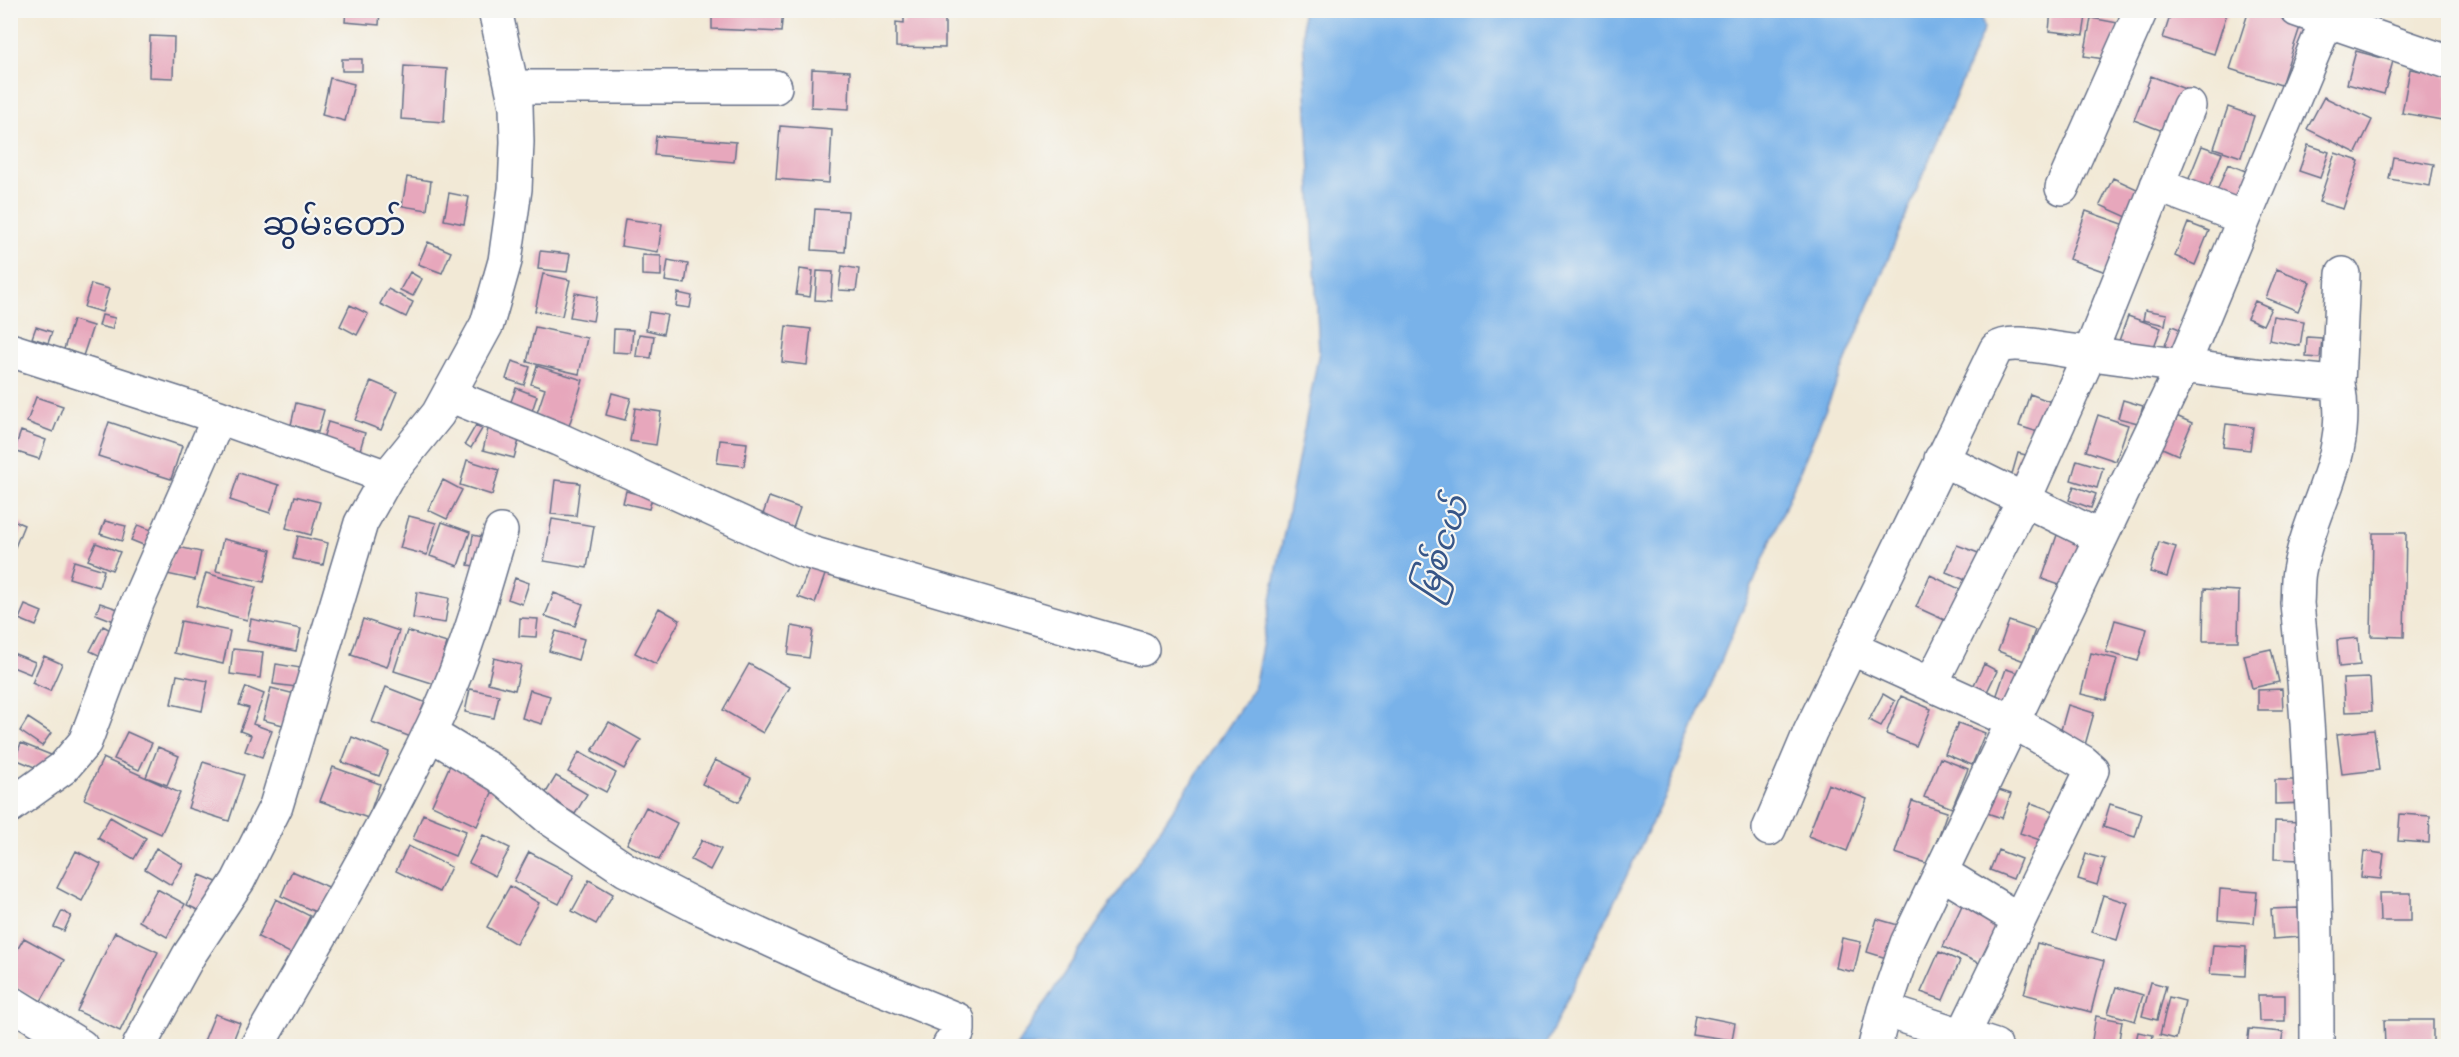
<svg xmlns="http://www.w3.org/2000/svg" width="2459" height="1057" font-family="Caveat,'Noto Sans Myanmar',sans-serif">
<rect width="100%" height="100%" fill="#f6f6f2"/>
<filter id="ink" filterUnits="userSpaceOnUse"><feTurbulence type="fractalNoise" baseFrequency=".0167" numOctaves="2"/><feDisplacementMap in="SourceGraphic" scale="12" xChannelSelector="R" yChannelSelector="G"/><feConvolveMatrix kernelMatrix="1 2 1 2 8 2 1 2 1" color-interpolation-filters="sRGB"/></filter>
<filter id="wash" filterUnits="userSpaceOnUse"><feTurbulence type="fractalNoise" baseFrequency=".008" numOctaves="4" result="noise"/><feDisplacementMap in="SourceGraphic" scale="24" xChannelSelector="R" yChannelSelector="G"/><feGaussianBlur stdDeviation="1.35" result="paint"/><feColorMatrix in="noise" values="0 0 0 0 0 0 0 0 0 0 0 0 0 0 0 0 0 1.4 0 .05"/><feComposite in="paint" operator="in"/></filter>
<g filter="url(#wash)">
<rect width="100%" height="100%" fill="#f2e9d6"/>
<path fill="#79b2e9" stroke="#4a70a4" stroke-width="1.5" d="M1302,11L1980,10L1984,28L1667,791L1545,1046H1016L1254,688L1319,352Z"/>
<g id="blocks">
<path fill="#e7a7bc" d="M346,10H380L379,25L345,22Z
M712,10H783L781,32L712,29Z
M904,10H945V48L896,47V22L904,23Z
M2051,10H2087L2083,35L2049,31Z
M2172,10H2228L2214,54L2163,38Z
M2249,10H2259L2301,24L2281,85L2230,69Z
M2091,18L2118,23L2111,60L2084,56Z
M150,36L174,37L173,78L149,77Z
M2356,51L2393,61L2384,94L2347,84Z
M342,59H362V71H342Z
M404,66L447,69L444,122L401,119Z
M812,69L850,71L849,109L811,107Z
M2410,69L2448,76V121L2402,113Z
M2151,76L2185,89L2168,133L2134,120Z
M330,78L354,84L345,121L322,115Z
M2324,97L2372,120L2356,153L2307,129Z
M2228,107L2254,116L2241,157L2214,148Z
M780,126L832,130L829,183L776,179Z
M656,136L736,142L734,162L654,155Z
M2308,145L2329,152L2320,178L2299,171Z
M2202,146L2222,153L2204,199L2184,191Z
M2335,153L2359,161L2343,209L2319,202Z
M2393,157L2434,164L2430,186L2389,179Z
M2228,164L2258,176L2243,213L2213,201Z
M407,177L431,181L427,210L402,206Z
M2113,178L2150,195L2138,222L2100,205Z
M449,193L469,197L464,224L444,220Z
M815,209L848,211L845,252L812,250Z
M2086,211L2134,228L2117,276L2069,259Z
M625,219L662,224L658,252L621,246Z
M2188,223L2209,231L2195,265L2175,256Z
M428,242L451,252L442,273L418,264Z
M540,251L570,254L567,272L538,269Z
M642,255L661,256V276L642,275Z
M668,260L688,264L685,284L665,281Z
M842,266L859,269L856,291L839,290Z
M800,269L813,271L810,297L796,295Z
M2277,269L2310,282L2298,311L2266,298Z
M817,271L833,272L831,301L815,300Z
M410,272L422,279L413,296L400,290Z
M543,274L570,280L562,316L535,311Z
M91,284L109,289L102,312L84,307Z
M388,289L413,302L406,317L380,304Z
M575,293L597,297L593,321L570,317Z
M678,293L692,296L690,308L676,306Z
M2255,301L2271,308L2263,325L2247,318Z
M350,305L368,314L357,335L340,326Z
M2145,310L2167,314L2165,325L2143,320Z
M649,312L667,315L663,334L646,330Z
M102,315L115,318L112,329L99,326Z
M2128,316L2161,328L2149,360L2116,349Z
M2273,316L2304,321L2300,346L2269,340Z
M73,320L93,326L83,356L64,349Z
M786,326L811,329L807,365L782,362Z
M2172,326L2192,334L2182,362L2162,354Z
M36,327L52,332L48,343L32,338Z
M535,327L587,338L579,374L527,362Z
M614,329L633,330L631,353L613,352Z
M639,334L654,336L651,358L636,356Z
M2307,337L2322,338L2320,358L2306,357Z
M512,361L530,367L524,385L506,379Z
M537,366L583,380L566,436L533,425L545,389L531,384Z
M371,381L397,392L381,430L355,420Z
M516,388L537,396L529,420L507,412Z
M612,393L631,398L625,420L606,415Z
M2030,394L2054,403L2044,434L2019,426Z
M36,397L63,406L53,432L27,422Z
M2123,400L2143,406L2138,423L2118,418Z
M296,403L324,410L318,432L291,425Z
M635,408L661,412L656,445L630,441Z
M2098,415L2128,425L2116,461L2086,451Z
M2174,415L2192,423L2178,455L2160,447Z
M109,422L182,446L171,479L98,456Z
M328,422L365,433L357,460L320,449Z
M2226,424L2253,427L2250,450L2223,447Z
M476,425L482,429L471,448L465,444Z
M489,425L521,433L514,458L483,450Z
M21,431L46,440L39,459L14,451Z
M720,440L747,443L744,466L717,463Z
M2018,453L2034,457L2026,485L2010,481Z
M467,460L499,470L492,495L460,485Z
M2077,460L2103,468L2097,488L2071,480Z
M239,473L279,485L270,513L230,500Z
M443,480L462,490L447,519L428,510Z
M555,480L580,483L576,516L551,514Z
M2074,486L2096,494L2091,508L2069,500Z
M626,491L652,498L649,509L623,503Z
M295,496L320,502L311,535L286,528Z
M769,497L800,508L792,531L761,520Z
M409,516L436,523L427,555L400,548Z
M10,519L24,525L15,547L10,545Z
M552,519L594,526L587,568L544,561Z
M105,521L126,526L122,541L100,534Z
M442,522L470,532L458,566L430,556Z
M138,525L164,535L158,551L131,540Z
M2373,533H2406L2404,637L2371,636Z
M473,535L493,539L488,568L468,565Z
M2057,535L2090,546L2074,590L2042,579Z
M298,536L328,543L323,565L293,559Z
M223,539L271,550L264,582L216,571Z
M2159,542L2176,547L2167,577L2150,572Z
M96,543L120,552L112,570L88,560Z
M1957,545L1981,554L1970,582L1946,572Z
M174,546L201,552L195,580L167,574Z
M74,561L104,570L99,587L69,578Z
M810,566L826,572L815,603L798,597Z
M206,573L256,587L247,620L196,606Z
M1930,575L1966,592L1951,623L1916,607Z
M515,578L529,583L522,604L508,599Z
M2204,589L2239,591L2238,641H2203Z
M417,592L449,598L445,623L413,618Z
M554,593L583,604L575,626L545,616Z
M100,603L118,609L114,621L96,614Z
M25,605L42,612L36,626L19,619Z
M659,608L680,620L656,664L635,653Z
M520,618L538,619L536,637L519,636Z
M251,619L301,629L296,651L247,641Z
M363,619L399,631L387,667L351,655Z
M2115,620L2147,629L2138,661L2106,652Z
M181,621L230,631L223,664L174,653Z
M2009,621L2035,630L2024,661L1998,651Z
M103,626L116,633L103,657L90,651Z
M792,626L813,630L809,658L788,655Z
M407,631L447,643L435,684L394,671Z
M556,631L584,639L578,660L549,651Z
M2358,638L2360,665L2339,667L2337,640Z
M233,649L263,652L260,678L230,674Z
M2271,649L2279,682L2252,688L2244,655Z
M10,652L35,662L30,674L10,666Z
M2091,653L2117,659L2106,700L2081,694Z
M44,656L62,664L50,691L32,683Z
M494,658L521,665L515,690L488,683Z
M276,664L307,669L304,688L273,684Z
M749,664L790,687L763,733L723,710Z
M1984,664L1997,671L1983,700L1970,693Z
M2006,669L2022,674L2009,712L1993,706Z
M177,675L208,681L202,711L171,704Z
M2370,678L2372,711L2345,712L2343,679Z
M246,687L264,694L253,724L272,731L262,757L245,751L251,735L240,731L249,708L239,705Z
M386,687L429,704L416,739L372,722Z
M271,688L299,695L291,727L263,720Z
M470,689L499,695L494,718L465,712Z
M2282,689L2283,710H2258V690Z
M530,690L550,696L542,724L522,718Z
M1883,694L1895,701L1881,726L1869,720Z
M1901,696L1931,709L1916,746L1886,734Z
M2068,705L2094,713L2083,752L2057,744Z
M28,718L51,733L42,746L20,731Z
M609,722L641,740L624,769L592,751Z
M1958,723L1985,733L1972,765L1945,754Z
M2374,730L2379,770L2342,774L2337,734Z
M127,732L152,743L139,770L114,759Z
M352,737L389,752L379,776L342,762Z
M21,743L51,755L44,771L15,759Z
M158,747L179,756L167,785L146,777Z
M579,752L616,773L606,792L568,772Z
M103,758L180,793L161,834L84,799Z
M1940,758L1968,769L1952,808L1924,797Z
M715,760L751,778L739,802L702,784Z
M203,762L244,775L229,821L188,808Z
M450,765L495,786L477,826L432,805Z
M333,767L380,784L368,818L320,801Z
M556,776L587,794L575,814L544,796Z
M2275,780H2306L2307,803L2275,804Z
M1828,784L1867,799L1847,851L1808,836Z
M1993,788L2011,794L2002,818L1984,812Z
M1912,801L1947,812L1929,864L1895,853Z
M2031,803L2059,813L2048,843L2020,833Z
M2110,804L2142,814L2135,837L2103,827Z
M646,807L677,823L659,860L627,844Z
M423,814L466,831L455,856L413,839Z
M2400,814L2430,816L2429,843L2398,841Z
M110,817L146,838L134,859L98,838Z
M2275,821L2303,822L2302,860L2274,859Z
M483,835L510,848L495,876L469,863Z
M702,840L721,849L710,870L691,860Z
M408,846L451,867L439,892L396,871Z
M156,848L183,864L171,885L145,869Z
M1998,850L2021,859L2013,879L1990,870Z
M76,851L101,864L82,901L57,888Z
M2364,851L2384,854L2381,879L2361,877Z
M529,852L574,875L559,904L514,881Z
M2086,854L2105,859L2097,885L2078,879Z
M292,871L333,889L322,915L281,896Z
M200,875L224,885L211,916L187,905Z
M589,880L613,894L596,924L572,911Z
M510,886L539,903L516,944L487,927Z
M157,889L185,904L167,937L139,921Z
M2220,889L2257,892L2254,923L2218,920Z
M2379,893H2411V921H2380Z
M2103,895L2128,903L2117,940L2092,932Z
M276,899L310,916L292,954L258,937Z
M1963,903L2001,920L1981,964L1943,947Z
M2298,908L2300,937L2273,939L2271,909Z
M62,911L71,916L64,931L54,927Z
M1877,919L1905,927L1896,961L1867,952Z
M115,932L158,952L120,1031L77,1011Z
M24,938L64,960L41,1001L10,984V962Z
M1842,938L1861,942L1854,972L1836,968Z
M2037,943L2104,961L2091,1012L2024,994Z
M2213,945L2246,947L2245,976L2210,974Z
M1939,952L1960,961L1943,1000L1921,992Z
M2151,982L2166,986L2157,1020L2142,1016Z
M2116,987L2143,995L2135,1021L2108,1013Z
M2258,995H2285V1021H2259Z
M2169,997L2185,1001L2176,1039L2160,1035Z
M215,1014L240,1023L231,1046H202Z
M1695,1015L1735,1023L1732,1040L1692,1034Z
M2096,1016L2122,1021L2118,1046H2091Z
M2384,1020H2433V1046H2385Z
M2249,1029L2283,1032L2281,1046H2247Z
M2138,1032L2153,1035L2151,1046H2135Z
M2158,1040L2177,1044L2176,1046H2157Z
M297,1041L310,1046H295Z
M1743,1043L1757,1045V1046H1743Z"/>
</g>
</g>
<g filter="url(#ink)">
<use href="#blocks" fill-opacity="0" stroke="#667088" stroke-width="1.5"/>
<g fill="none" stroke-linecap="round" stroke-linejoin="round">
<defs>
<path id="minor" d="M2297,10L2448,62
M513,87H775
M2157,185L2244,218
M2062,188L2141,10
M10,350L219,417L387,477
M449,395L558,439L801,550L1142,649
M1941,459L2100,537
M1851,648L2014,722L2083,762L2092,770L1963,1035
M1931,684L2024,500L2090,353L2189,106
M429,733L500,776L549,818L626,870L696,906L843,973L958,1020V1031L949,1046
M10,806L63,768L85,742L138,601L219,417
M1769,829L1810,732L1996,349C2011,338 2046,348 2064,350C2155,362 2246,376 2338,383L2343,274
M1942,873L2018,919
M10,1002L81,1046
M139,1046L189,955L238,881L276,806L361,523L387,477L438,414L487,324L505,261L515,189L517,142L516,106L495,10
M257,1046C319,937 385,829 438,715C465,656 483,593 501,531
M1875,1046L1884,1010
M1995,1046L1884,1010L1907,943L2182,368L2331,10
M2317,1046C2317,899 2312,750 2297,603C2298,593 2297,581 2299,571C2312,502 2352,458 2338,383"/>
</defs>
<use href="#minor" stroke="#667088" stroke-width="36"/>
<use href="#minor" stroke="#fff" stroke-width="33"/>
</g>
</g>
<g text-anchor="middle" stroke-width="4.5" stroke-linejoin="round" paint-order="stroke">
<g font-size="32" font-style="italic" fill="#375688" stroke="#f6f6f2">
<text transform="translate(1441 548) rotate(-71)" y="11">မြစ်ငယ်</text>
</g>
<g font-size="33" fill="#1b2f5e" stroke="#f6f6f2">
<text x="334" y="235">ဆွမ်းတော်</text>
</g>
</g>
<rect width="2459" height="1057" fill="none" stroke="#f6f6f2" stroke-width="36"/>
</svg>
